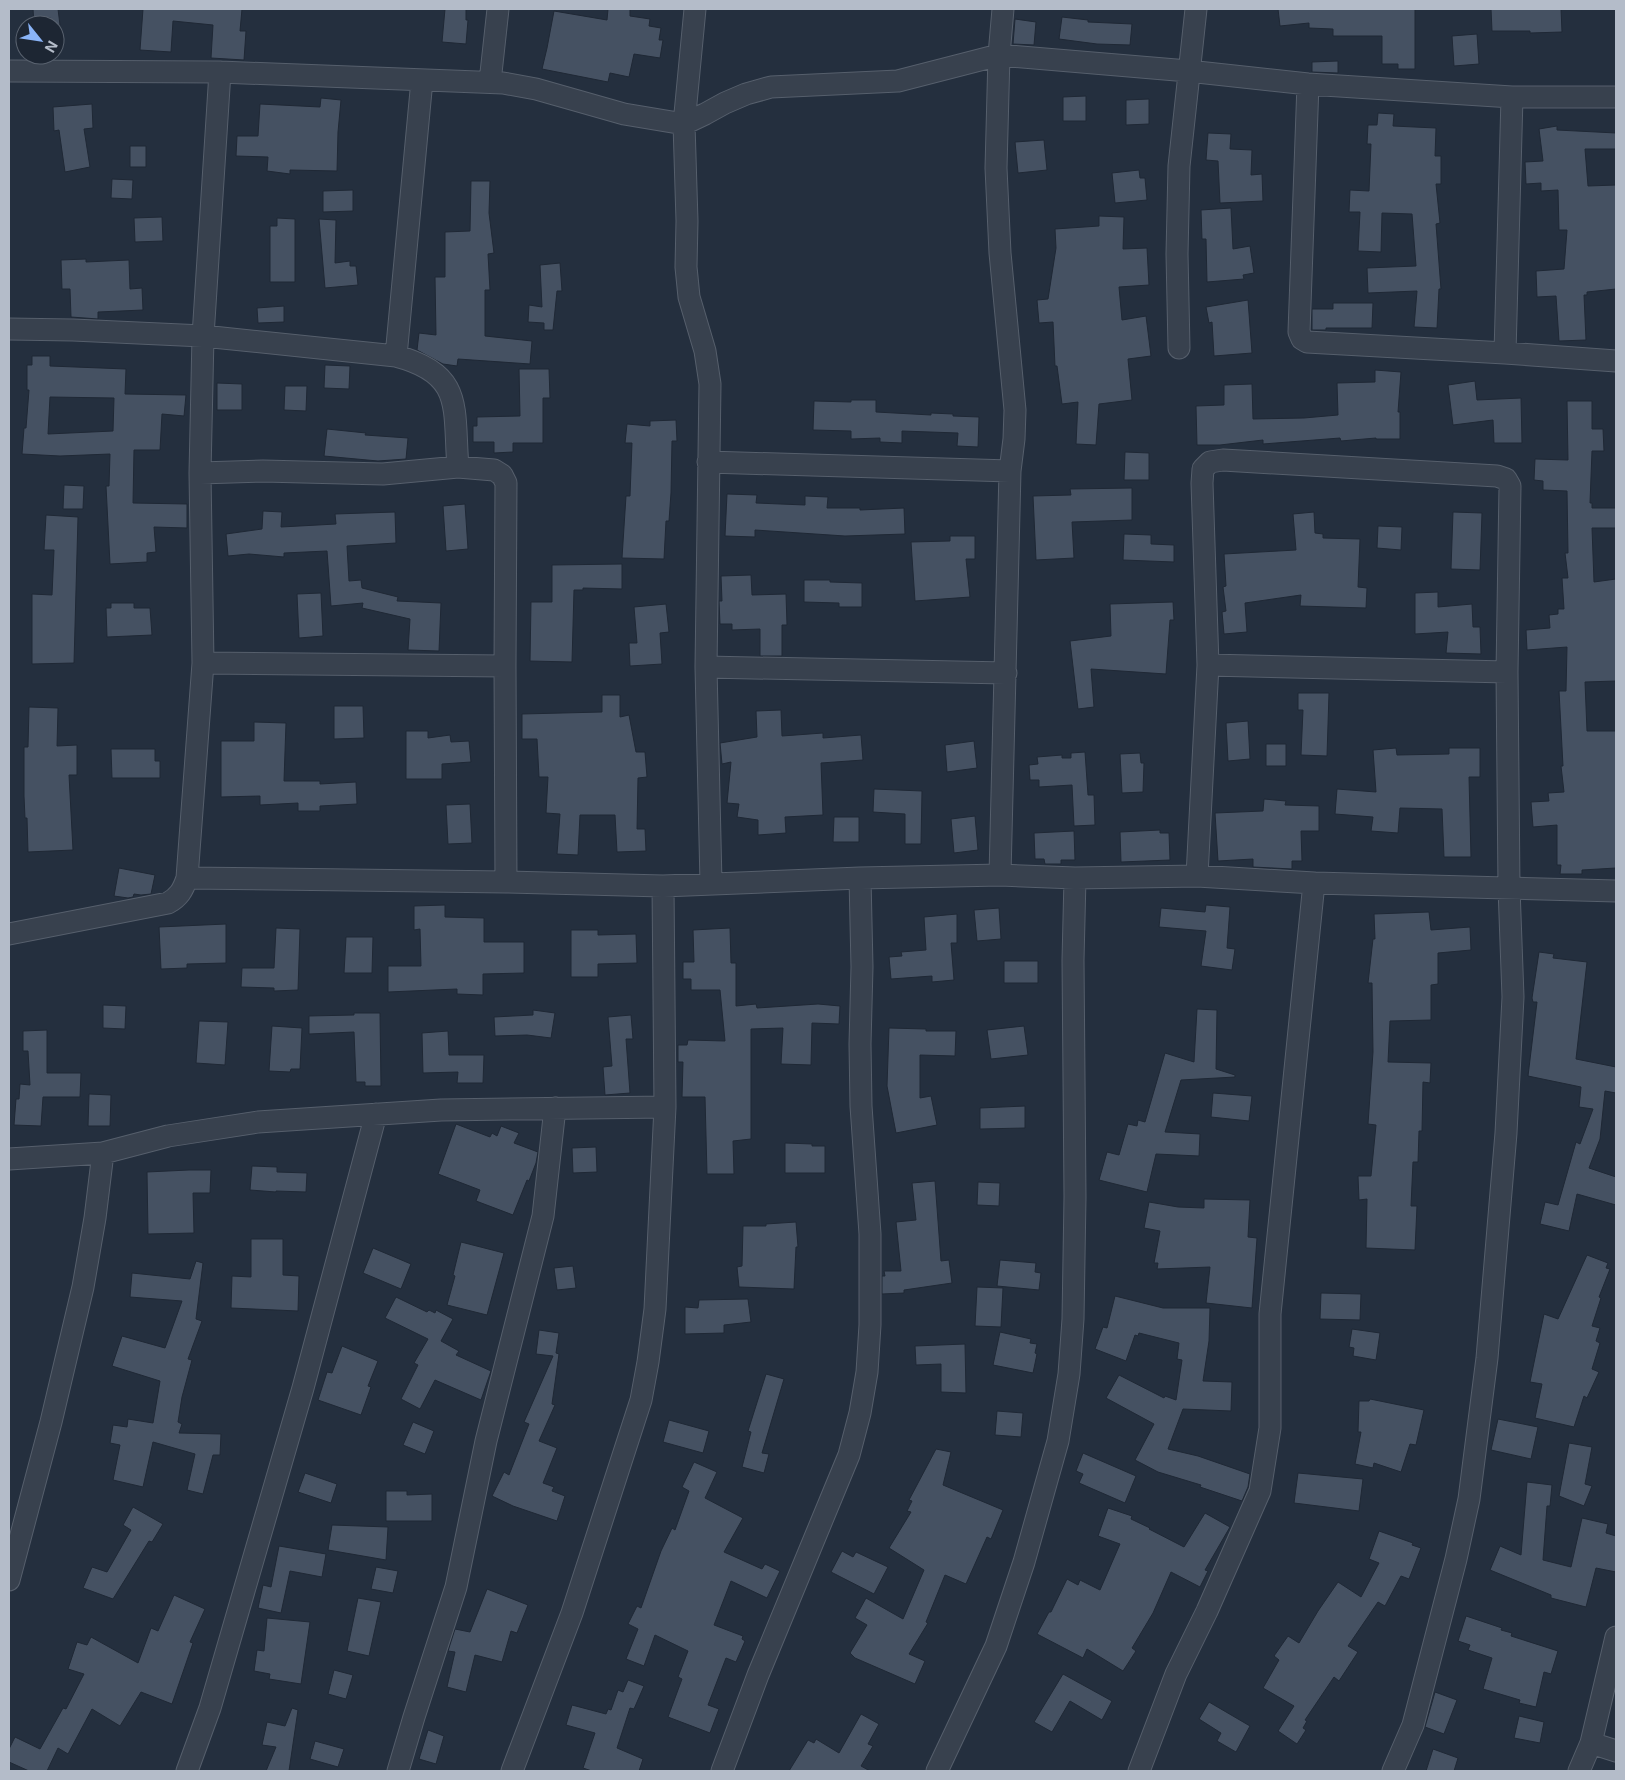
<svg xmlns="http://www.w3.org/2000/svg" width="1625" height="1780" font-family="Inter,sans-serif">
<rect width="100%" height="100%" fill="#242f3e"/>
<path fill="#455162" stroke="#1f2835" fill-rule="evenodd" d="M33,9H58L60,25H34Z
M143,9H242L240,31H246L244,60L211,58L213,25L173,21L171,52L140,50Z
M445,9H466V20H468L466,44L442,42Z
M608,9H630V16L650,19L649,26L661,28L659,40H663L660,58L634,54L629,77L610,73L608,82L542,69L547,48L554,11L607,20Z
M1278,9H1415V69H1398V64H1382V36H1333V29L1309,28V23L1280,26Z
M1491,9H1561L1562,32L1530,33V31H1492Z
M1062,17L1088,20V22L1132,24L1130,45L1097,44L1059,39Z
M1015,19L1036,22L1034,45L1013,44Z
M1477,34L1479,64L1454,66L1452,36Z
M1338,61V73L1312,72V62Z
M1086,96V121H1063V97Z
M321,98L341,100L338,132L337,171L290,170V174L267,171L268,157L236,156L237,136H258L260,104L320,107Z
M1149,99V124L1126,125V100Z
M92,104L93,128L84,129L90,167L65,172L59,130L54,131L53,107Z
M1378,113L1394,114L1393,126L1436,128L1435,156H1441V184H1436L1440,223L1436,224L1441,289H1439L1437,328L1414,327L1417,291L1368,293L1367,268L1416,266L1412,214L1382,213L1381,252L1358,251L1360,212H1349L1350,190L1369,191L1371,144H1367L1368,125H1377Z
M1557,126V130L1616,133V149H1585L1588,186L1616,185V289L1587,292V295H1584L1586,340L1559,341L1556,296L1537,297L1536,271L1564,269L1567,230H1559L1558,190L1541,191V183L1526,184L1525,162L1543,161L1539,129Z
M1208,133L1231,134L1230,149L1252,150L1251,175L1262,174L1263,201L1220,203L1218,161L1206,160Z
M1044,140L1047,170L1018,173L1015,142Z
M130,146H146V167H130Z
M1139,170L1140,178H1145L1147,200L1115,203L1112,173Z
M112,179L133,180L132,199L111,198Z
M471,181H490L489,213L494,253L488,254L490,290H485V336L532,341L530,364L458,359L457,366L443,364L417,350L419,333L436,335L435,277H445V232L470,231Z
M353,190V211L323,212V191Z
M1231,208L1233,249L1250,246L1254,273L1243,275L1244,279L1207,282L1206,239H1202L1201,210Z
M1099,216L1124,217L1123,249L1147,248L1149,285L1119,287L1122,320L1146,316L1151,356L1128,359L1132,400L1099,404L1096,445L1076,444L1078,402L1062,404L1057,366H1055L1053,322L1039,323L1037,300L1048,299L1056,248L1055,229L1099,226Z
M162,217L163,241L135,242L134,218Z
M277,218L295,219V282H270V226H277Z
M319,219L336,220L335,263L350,261V266H356L358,285L325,288Z
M86,259V262L129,260L130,289L142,288L143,310L98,312V319L71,317L70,289H62L61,260Z
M560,263L562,291H557L553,330H544V323L528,322L529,305L542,307L540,265Z
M1248,300L1252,353L1214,356L1212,322L1209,323L1206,307Z
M1333,303H1373L1372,328H1326V330H1312V309H1333Z
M284,306V322L258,323L257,308Z
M32,356H50V366L126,369L125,394L186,395L184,416L162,414L160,450H134L133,503L187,504V528L154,527L156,552L147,553V562L110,564L106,486H109L110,454L60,456L22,454L24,428H26L29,390H27V365H32ZM50,397L114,398L113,431L48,434Z
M325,365L350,366L349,389L324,388Z
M519,369H549L550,398H543V443H513V452L494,453V442H473V426H477V417L520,416Z
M1375,370L1401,372L1398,412H1400V439H1376V438L1341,441L1340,438L1263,444V440L1220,445H1197L1196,406L1224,405V385L1252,384L1253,419L1304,418L1338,415L1337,383L1375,382Z
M1475,381L1477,400L1521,398L1522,443H1494L1493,420L1453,425L1448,385Z
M217,383L242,384V410H217Z
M285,386H307L306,411L284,410Z
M851,400H876V412L931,415V413L953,414V416L979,417L978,447L957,446L958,433L902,431V443L880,442V438L851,439V431L813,430L814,401L851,402Z
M1567,401H1592V429H1603L1604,451H1592L1590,503H1592V508H1616V528H1592L1594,582L1616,579V681L1585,682L1587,731H1616V868L1582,870V874H1560L1561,865H1557V825L1533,827L1531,802L1549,801L1548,793L1564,792L1561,766H1563L1559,691H1566L1567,647L1527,650L1526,630L1550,628L1549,615L1558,614V609H1564L1562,578H1568L1565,553H1568L1567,491L1543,490V481L1534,480L1535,459L1568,460Z
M676,420L677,441H672L671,493L669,521H666L664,559L622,558L626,496H630L632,443H625L627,424L650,426V421Z
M327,429L366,433L365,435L408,438L406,459L378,461L324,456Z
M1125,452L1149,453V480H1124Z
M64,485L84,486L83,509H63Z
M1132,488V520L1072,522L1074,558L1036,560L1033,496L1071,495L1070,489Z
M727,494L757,495L756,503L805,505V496L828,497L827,508H860V510L904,508L905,534L845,536L755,530V537L725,536Z
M465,504L468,549L446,551L443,506Z
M263,511L282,512L281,527L336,524L335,514L395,512L396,543L347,546L349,581L361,580L362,588L398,597L397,601L441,603L439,651L408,650L410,619L362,608L363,603L331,606L327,551L284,553V557L249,554L228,556L226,534L262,529Z
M1314,512L1315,533L1323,534V538L1360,539L1358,587L1367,588L1366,608L1300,606L1301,595L1245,603L1247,632L1224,634L1222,612L1226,611L1223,587L1226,586L1224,554L1296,550L1293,514Z
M1453,512L1482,513L1480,570L1451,569Z
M46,515L78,517L74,663L32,664V594L52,595L54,550H44Z
M1378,526L1402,527L1401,550L1377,548Z
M1124,534L1151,535V544L1174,545V562L1123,560Z
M950,536H975V559H966L970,597L915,601L911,542L950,541Z
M622,564V589L583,588V590H574L572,662L530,661L531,602H552V565Z
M751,575L752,595L786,594L787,625H782V656H760V629L732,630V624H720L719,601H722L721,576Z
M804,580H830V582L862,583V607H839V603L804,602Z
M1438,592V607L1472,604L1473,627H1480L1481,654L1446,653L1448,632L1415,634V593Z
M321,593L323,636L299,638L297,594Z
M1173,602L1174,620H1170L1166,674L1091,669L1094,707L1078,709L1070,641L1111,636L1110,604Z
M111,603H134V608H150L152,635L107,637L106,608H111Z
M666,604L669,632L660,633L662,664L630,666L629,643H637L634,607Z
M1298,693H1329L1327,756L1301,755L1303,710H1298Z
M602,695H620V717L629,715L636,752H645L647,777L638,778L637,829H645L646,851L617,852L615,815H580L578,855L557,854L560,814L546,813L548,777H539L537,739H522V714L602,712Z
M334,706H363L364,738L334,739Z
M29,707L58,708L57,746L77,745V775H69L73,850L28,852L27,818H25L24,796V747H28Z
M781,710L782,736L823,733V738L861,735L863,760L821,763L823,815L785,817L786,833L758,835V820L737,817L739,804L727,803L731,762L722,764L720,743L757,737L756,711Z
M1248,721L1250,759L1228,761L1226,723Z
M254,722L286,723L284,781H320V784L356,782L357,804L320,806V811H298V803L260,805V796L221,797V741H254Z
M406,731H428V738L450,735L451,742L469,741L471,762L442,764V779H406Z
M974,741L977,768L947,772L945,745Z
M1266,744H1286V766H1266Z
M1396,748L1397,755L1449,754V748H1480V777H1469L1471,857H1444L1442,809L1400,808L1398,833L1371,831L1373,817L1335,814L1337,789L1376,792L1373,750Z
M111,749H155V761H160V778H112Z
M1085,752L1088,795H1094L1095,825L1074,826L1072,785L1039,787V780H1030L1029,765L1038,764L1037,757L1062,755V758H1071V753Z
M1140,753L1141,763H1144L1143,792L1122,793L1120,754Z
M874,789L922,791L921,844H905V814L873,812Z
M1264,799L1286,801L1285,805L1319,806V831H1301L1302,861H1292V869L1253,867V859L1218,861L1215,813L1263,811Z
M470,804L472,843L448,844L446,805Z
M975,816L978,850L954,853L951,819Z
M834,817H859V842H833Z
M1160,830V833H1169L1170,860L1121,862L1120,832Z
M1074,831L1075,860H1061V864H1045L1044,859H1035L1034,833Z
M119,868L155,875L151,894L141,895L134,894L133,897L128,898L114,896Z
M445,905V917L484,918V942H524V973L483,974V995L457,994V989L388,992V966H421L420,929L414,930V906Z
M1206,905L1230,907L1227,948L1235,949L1232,970L1201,966L1206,931L1159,927L1161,908L1205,912Z
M999,908L1001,939L977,941L974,910Z
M1429,912L1431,930L1470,927L1471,950L1438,953V984L1431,985V1020L1390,1021L1388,1062L1431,1063L1430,1083L1423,1082L1422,1131H1419L1418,1162H1413L1411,1206H1417L1415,1250L1366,1248L1367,1199L1359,1200L1358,1176H1371L1376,1125L1368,1124L1373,1052L1372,983H1368L1373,939H1375L1374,914Z
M957,914V943H951L954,980L932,982V976L891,979L889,957L902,956L901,952L926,950L924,917Z
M226,924V963L187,964V968L161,969L159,927Z
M276,928L300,929L298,990L274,991V988L241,987L242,968H274Z
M730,928L731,963H736V1006L756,1004L757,1008L818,1004L840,1006L839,1024L812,1023L811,1065L781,1064L783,1028L751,1029V1139L733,1141L734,1174H707L705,1097H682L683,1062H678V1045H687L688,1040L725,1041L720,990H691V979H683V962H694L693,930Z
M571,930H598V935L636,934L637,963L598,964V977H571Z
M346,937H373L372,973H344Z
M1539,952L1554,954L1553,958L1587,962L1576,1059L1616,1067V1093L1605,1091L1600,1139L1589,1168L1616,1177V1205L1577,1194L1569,1231L1540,1224L1545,1202L1558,1205L1576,1142L1580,1144L1593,1109L1579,1107L1581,1087L1528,1076L1537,1002H1533L1532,998Z
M1004,961H1038V983H1004Z
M103,1005L126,1006L125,1029L103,1028Z
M1197,1009L1217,1010L1216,1069L1235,1075V1077L1181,1080L1165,1132L1200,1134L1199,1156L1156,1154L1147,1192L1099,1180L1107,1152L1119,1155L1128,1124L1137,1126L1138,1120L1145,1122L1165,1053L1194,1062Z
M533,1010L555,1013L551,1038L527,1035L495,1036L494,1017L533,1015Z
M354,1013H380L381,1086H365V1082H356L354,1032L309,1034V1016L354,1015Z
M631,1015L633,1039H626L630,1093L605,1095L603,1067L612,1066L608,1017Z
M199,1021L228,1022L225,1065L196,1063Z
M272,1026L302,1028L300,1069H291L290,1072L269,1071Z
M1024,1026L1028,1055L991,1059L987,1030Z
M889,1028L926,1029V1031H956L955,1056L920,1055V1098L931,1096L937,1125L896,1133L887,1086Z
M47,1030V1073H81L80,1097H43L41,1126L14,1125L16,1099H19L20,1084L30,1085L28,1051H23V1031Z
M448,1031L449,1055H484L483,1083H457L458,1072L423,1073L422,1033Z
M1213,1093L1252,1096L1249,1121L1211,1117Z
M89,1094L111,1095L110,1126H88Z
M1025,1106V1128L980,1129V1108Z
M456,1124L490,1137L492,1133L497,1136L501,1126L519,1133L514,1143L538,1152L536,1163L529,1181L527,1180L513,1215L476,1201L480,1190L438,1174Z
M785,1143L812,1144V1146H825V1173H785Z
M596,1147L597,1172L573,1173L572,1148Z
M252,1166L277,1167V1172L307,1173L306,1192L276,1191V1192L250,1190Z
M189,1170H211L210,1193H193L194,1233L148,1234L147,1172Z
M935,1181L941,1261L949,1260L952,1283L904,1290V1293L882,1294V1276H885L884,1271H901L896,1222L916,1220L912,1183Z
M978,1182L1000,1183L999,1206L977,1205Z
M1204,1199L1250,1200L1248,1237L1257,1238L1252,1308L1206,1303L1210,1267L1157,1269L1158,1263H1154L1160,1231L1144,1228L1149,1202L1178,1207L1204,1208Z
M796,1222L798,1247H796L794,1289L739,1287L737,1267L742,1266L743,1226H766V1224Z
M251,1239H283V1275L299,1276L298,1311L231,1308L232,1276L251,1277Z
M461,1242L504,1253L487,1315L447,1305L455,1276L453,1275Z
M373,1248L411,1264L401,1289L363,1273Z
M1587,1255L1608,1263L1606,1268L1610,1269L1599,1297L1601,1298L1592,1326L1600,1328L1596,1341L1600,1343L1592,1369L1599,1372L1587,1398L1584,1396L1574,1427L1535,1418L1542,1384L1530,1382L1544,1314L1558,1319Z
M1000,1260L1036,1263L1035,1272L1041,1273L1039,1290L997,1286Z
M196,1261L203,1263L196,1319L202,1321L188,1359L192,1360L182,1397L178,1422L182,1424L179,1433L221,1434L220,1455H213L203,1494L187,1490L195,1454L153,1442L143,1487L113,1480L120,1445L110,1443L113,1425L127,1427L128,1419L153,1423L160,1381L112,1366L122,1336L165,1348L182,1301L130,1297L132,1273L190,1279Z
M573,1266L576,1288L557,1290L554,1268Z
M977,1287L1003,1288L1001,1327L975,1326Z
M1321,1293L1361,1294L1360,1320L1320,1319Z
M1115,1296L1163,1308H1210L1209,1341L1203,1381L1232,1382L1231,1411L1183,1409L1168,1449L1198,1456L1250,1474L1248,1487L1242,1501L1200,1487L1201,1485L1158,1472L1135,1460L1154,1424L1106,1398L1119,1375L1164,1398L1165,1396L1176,1400L1182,1360L1177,1359L1179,1343L1139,1333L1138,1336L1135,1335L1126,1361L1095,1349L1103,1327L1107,1328Z
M396,1297L427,1312L429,1310L435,1313L436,1310L453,1319L441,1341L459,1351L456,1355L491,1371L481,1400L435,1380L420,1409L401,1399L418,1365L414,1363L428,1339L385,1318Z
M748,1299L751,1322L724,1325V1333L685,1334V1307L698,1308L699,1300Z
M1352,1329L1380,1333L1376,1360L1353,1356L1354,1348L1349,1347Z
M539,1330L559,1333L556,1353L559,1354L552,1404L555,1405L539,1441L557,1448L543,1483L554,1487L552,1491L565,1496L557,1521L513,1506L492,1496L504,1472L509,1475L529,1424L524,1422L553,1356L536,1354Z
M1000,1332L1031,1339L1030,1343L1037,1344L1035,1353L1037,1354L1033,1373L993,1365Z
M965,1344L966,1393L941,1392V1364L916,1365L915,1346Z
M342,1346L378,1361L368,1386L371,1387L361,1415L318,1400L327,1372L332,1373Z
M766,1374L784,1379L762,1453L769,1454L764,1473L742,1467L751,1432L748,1431Z
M1370,1399L1424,1410L1416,1445L1410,1444L1401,1472L1374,1463L1373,1468L1355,1464L1361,1432H1358L1359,1401H1369Z
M997,1411L1023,1413L1021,1437L995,1435Z
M1498,1419L1538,1427L1531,1459L1491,1450Z
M669,1420L709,1431L703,1453L663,1442Z
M413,1422L434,1431L425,1454L403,1445Z
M1569,1443L1592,1447L1585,1484L1592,1486L1584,1506L1559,1496Z
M936,1449L951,1452L943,1485L1003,1510L991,1539L987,1537L966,1584L945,1575L926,1622L928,1623L909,1654L925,1661L915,1684L855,1658L850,1653L867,1625L855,1618L866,1598L903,1619L924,1570L889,1548L911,1512L907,1511L912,1501L909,1500Z
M1083,1453L1136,1476L1125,1503L1079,1483L1083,1474L1076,1471Z
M694,1462L717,1472L705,1498L743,1518L724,1552L762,1569L765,1564L780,1571L767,1598L731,1581L714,1625L743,1636L742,1639L745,1641L736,1662L726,1658L708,1705L719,1709L710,1733L668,1717L682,1679L678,1677L688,1651L655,1635L644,1666L626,1659L638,1629L628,1624L637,1606L641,1608L661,1551L672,1528L675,1530L689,1491L682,1487Z
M305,1473L337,1484L331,1503L298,1492Z
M1298,1473L1363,1479L1359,1511L1294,1503Z
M1527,1482L1552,1485L1550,1506H1547L1543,1560L1571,1567L1582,1518L1608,1524L1606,1533L1616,1536V1572L1596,1568L1586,1607L1551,1598V1595L1490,1570L1500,1546L1521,1555Z
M386,1491H407V1495L432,1494V1521H386Z
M133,1507L163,1524L152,1542L149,1541L113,1599L83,1588L92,1567L107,1572L131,1530L123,1525Z
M1108,1508L1132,1516L1131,1519L1150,1528L1149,1529L1184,1547L1205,1513L1230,1527L1205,1570L1208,1571L1200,1587L1171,1572L1153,1613L1132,1648L1136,1651L1123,1671L1087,1649L1083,1658L1037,1634L1049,1612H1051L1067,1579L1078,1585L1080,1580L1100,1590L1120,1544L1098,1536Z
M332,1525L388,1527L386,1560L328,1550Z
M1379,1531L1413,1543L1412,1545L1421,1548L1409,1579L1401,1576L1385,1606L1378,1602L1348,1646L1358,1652L1339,1681L1334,1677L1305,1720L1307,1721L1303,1728L1306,1730L1297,1744L1278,1731L1294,1706L1263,1688L1279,1660L1274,1656L1288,1636L1299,1643L1318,1611L1338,1582L1361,1597L1379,1563L1369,1559Z
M279,1546L326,1554L322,1577L290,1571L281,1613L258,1608L263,1585L271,1587Z
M842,1551L853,1557L856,1552L888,1567L874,1594L831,1572Z
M376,1567L398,1571L393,1593L371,1589Z
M487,1589L528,1605L517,1633L511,1631L502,1662L475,1655L466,1692L447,1687L455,1652L448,1651L455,1629L470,1632Z
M174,1595L205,1609L190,1642L193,1643L172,1704L141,1692L120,1726L92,1709L68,1754L58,1748L47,1771H29L9,1762V1749L15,1737L40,1749L63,1708L66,1709L84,1674L68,1669L77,1642L87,1645L91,1637L138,1663L151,1628L158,1631Z
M358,1598L381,1602L369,1656L347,1651Z
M1466,1616L1502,1628L1501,1630L1512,1633L1511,1636L1558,1651L1551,1674L1544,1672L1536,1707L1519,1703L1520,1700L1483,1689L1492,1658L1468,1650L1470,1645L1458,1641Z
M267,1618L310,1622L301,1684L269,1679L270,1674L254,1671L257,1650L264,1651Z
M334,1670L353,1675L346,1699L328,1694Z
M1063,1674L1112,1701L1102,1720L1070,1701L1052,1732L1034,1722Z
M628,1680L644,1686L634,1709L630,1708L617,1748L643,1759L639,1771H592L583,1768L595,1733L566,1725L572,1705L606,1714L608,1709L611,1710L618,1690L623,1692Z
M1435,1692L1457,1700L1444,1734L1425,1727Z
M1209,1702L1250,1726L1236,1752L1217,1741L1221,1733L1199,1719Z
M292,1708L298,1710L289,1771H266L276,1747L262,1745L267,1722L285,1726Z
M861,1714L879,1724L868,1744L873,1746L861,1766L870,1771H789L808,1740L814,1743L816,1739L839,1753Z
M1519,1716L1544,1722L1540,1743L1514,1738Z
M428,1730L444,1736L436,1764L419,1759Z
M315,1741L344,1749L338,1767L310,1759Z
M1433,1749L1458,1758L1454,1771H1426Z"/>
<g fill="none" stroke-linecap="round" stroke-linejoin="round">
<defs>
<path id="minor" d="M695,9L684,124L687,221L686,267L689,297L705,351L710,384L706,667L711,883
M9,71L220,72L503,83L536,89L624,114L684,124L705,114L725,103L746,94L771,87L898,81L999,55L1188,71L1308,84L1512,97H1616
M490,82L498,9
M1308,84L1299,332L1302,339L1307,342L1505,353L1616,361
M9,329L73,330L203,336L396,356C465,374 453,409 458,467
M1179,348L1177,254L1179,166L1196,9
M1505,353L1512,97
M396,356L422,80
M708,462L1010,471
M200,473L263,471L383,474L458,467L494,470L502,475L506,483L505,666L506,882
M203,663L505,666
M1208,665L1507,672
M706,667L1006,673
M1000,875L1010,471L1014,439L1015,410L1000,253L996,168L999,55L1003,9
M1197,876L1208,665L1202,483L1203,469L1210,462L1223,460L1497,476L1506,479L1510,486L1507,672L1509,888L1513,997L1506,1133L1487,1358L1469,1499L1456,1559L1413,1725L1393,1771
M187,878L506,882L663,886L860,878L1000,875L1075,878L1197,876L1314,883L1616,891
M9,934L168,903C179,897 183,890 187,878L203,663L200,473L203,336L220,72
M9,1159L103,1153L168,1136L258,1122L441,1110L665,1107
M9,1580L51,1422L83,1287L95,1218L103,1153
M1591,1743L1616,1751
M187,1771L210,1708L303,1388L376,1114
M398,1771L414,1717L456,1587L486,1441L543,1216L555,1108
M512,1771L572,1613L641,1400L648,1362L655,1309L665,1107L663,886
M722,1771L758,1675L849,1455L860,1413L867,1372L870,1325V1234L861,1106L860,1044L862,967L860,878
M937,1771L996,1646L1024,1562L1058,1441L1069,1374L1073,1319L1075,1197L1073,960L1075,878
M1139,1771L1176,1674L1207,1611L1260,1491L1270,1428V1314L1314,883
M1579,1771L1591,1743L1616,1637"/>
</defs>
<use href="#minor" stroke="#565f6c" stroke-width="23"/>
<use href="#minor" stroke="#38414e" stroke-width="21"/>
</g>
<rect width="1625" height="1780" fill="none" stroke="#b4bcc9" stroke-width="20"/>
<g transform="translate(40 40) rotate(120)"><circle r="24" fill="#1d2633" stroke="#59626f"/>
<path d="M0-4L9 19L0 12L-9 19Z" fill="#8ab4f8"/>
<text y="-8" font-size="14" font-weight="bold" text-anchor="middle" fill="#b4bcc9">N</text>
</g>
</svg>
